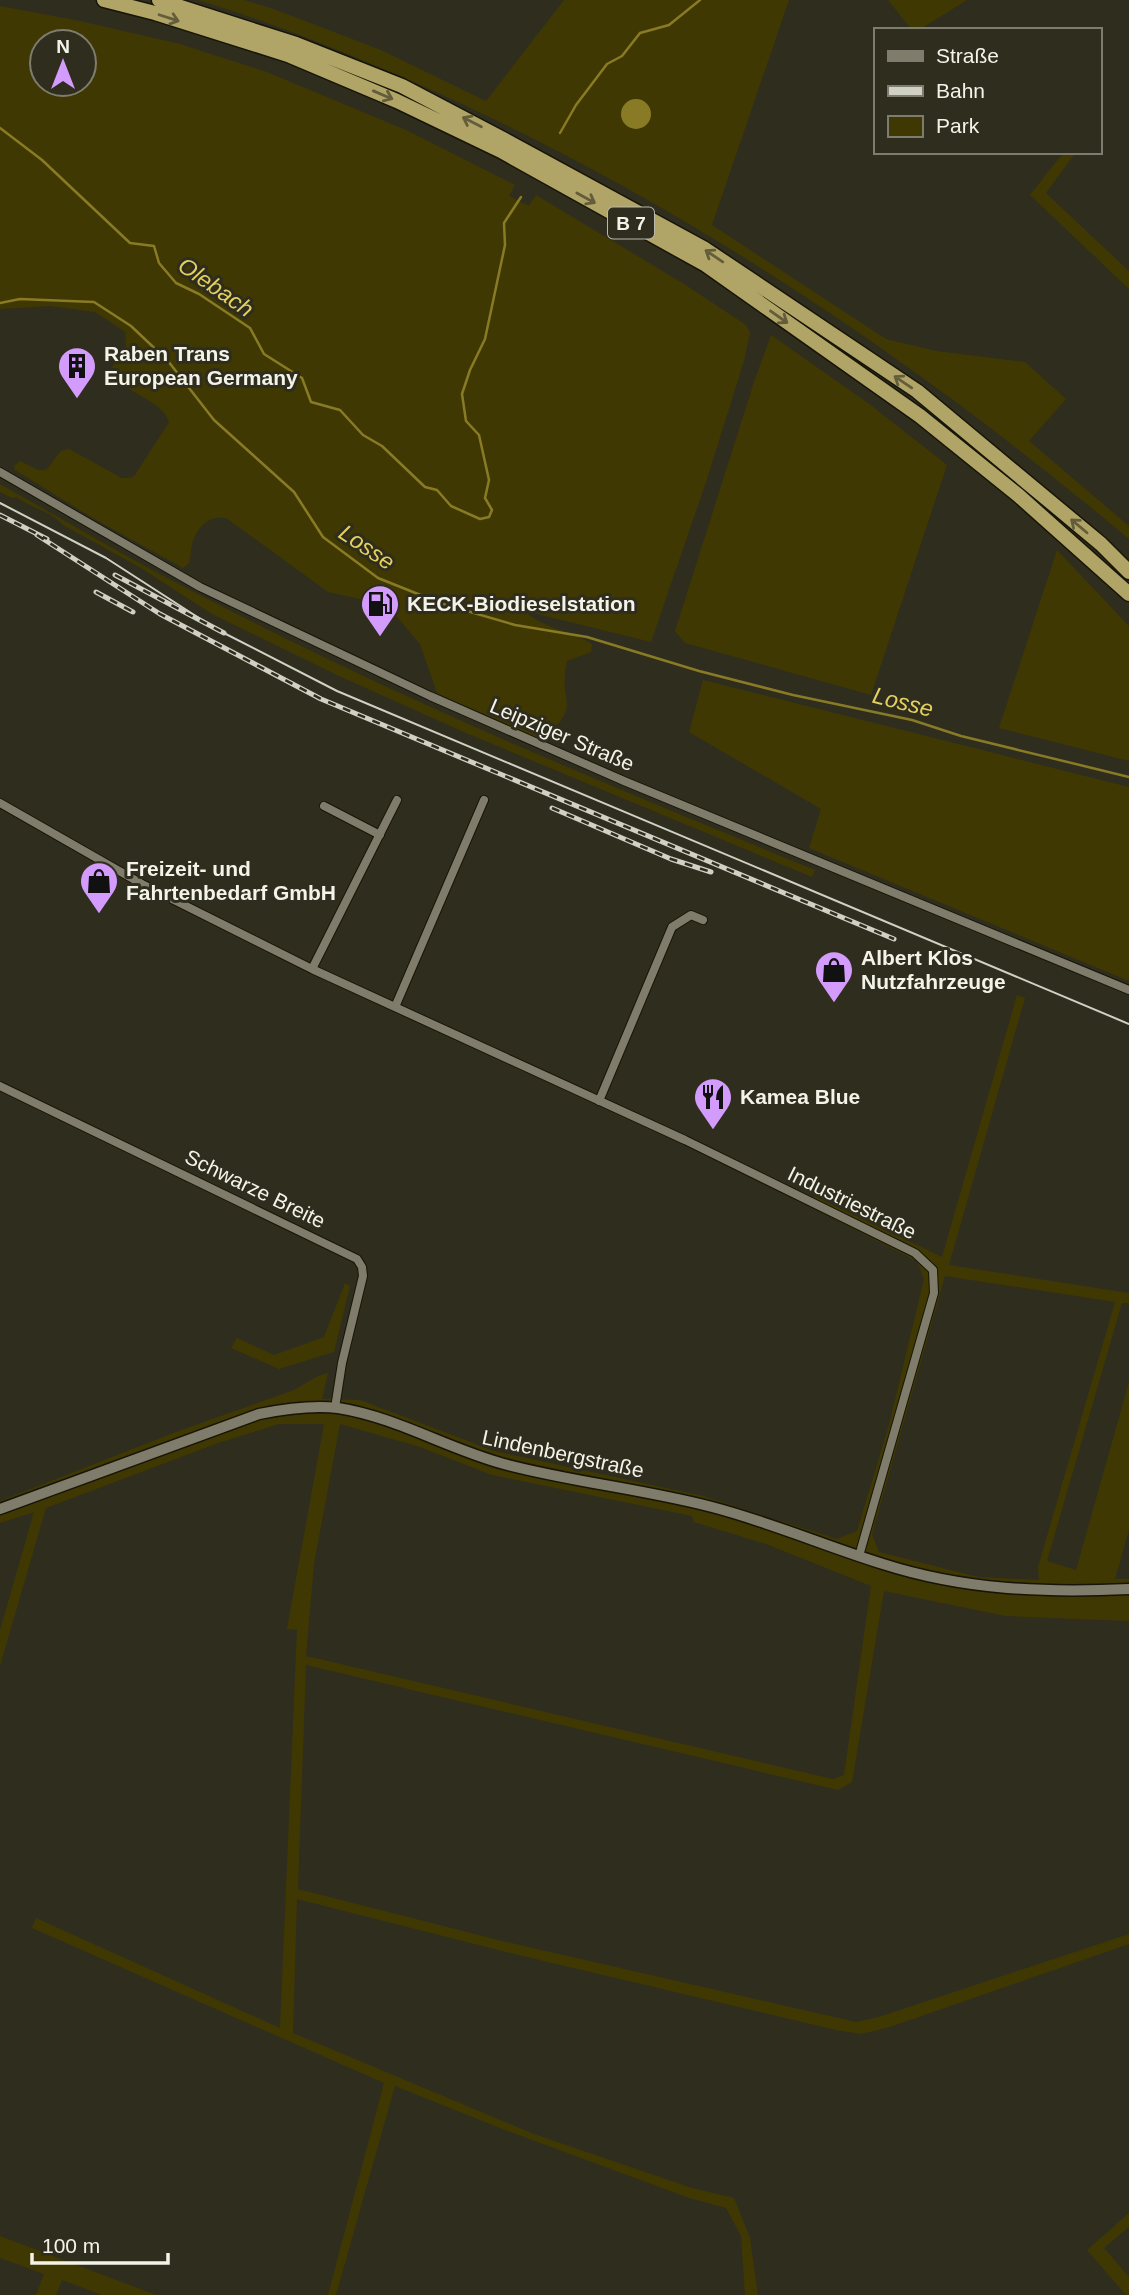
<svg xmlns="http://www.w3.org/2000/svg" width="1129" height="2295" font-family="Arial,sans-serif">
<rect width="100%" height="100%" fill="#2f2d1e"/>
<path fill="#403802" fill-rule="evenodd" d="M198,0H244L271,8L381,50L486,101L564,0H789L712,225L886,339L936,351L1025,362L1066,399L1029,441L1129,526V539C909,354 667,192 402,77C335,48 268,21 198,0Z
M888,0H967L919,30H912Z
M0,6L80,21L180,44L267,72L406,130L515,185L509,196L529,206L536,195L684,284L746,325L750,333L744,361L706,482L651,642L525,611C543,629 571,630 592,644L591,652L567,661C557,705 585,704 541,740L437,693L420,644L396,616L375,607L364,600L328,592L226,518C211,515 200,524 194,538C191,545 191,555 189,563L183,568L93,518L15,470L14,466L20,461L38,470H46L61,451L69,449L122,478H130L135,475L169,422C162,399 124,395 111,369L126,346L125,332L95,312L50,306L0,309ZM42,42H84V84H42Z
M1064,152H1076L1046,193L1129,271V289L1030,195Z
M771,335L868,403L947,465L871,695L685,643L675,631L754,382Z
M0,484C74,526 147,569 223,607C415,706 615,788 815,870L812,877L466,733L339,676L212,614L141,568L63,525C51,511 31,508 16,497L12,498L0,492Z
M1057,550L1129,626V761L999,728Z
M703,680L1129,787V981L809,848L821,809L689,732Z
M1017,995L1025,998L949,1265L1129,1293V1303H1122L1047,1561L1076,1570L1129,1382V1530L1115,1579H1129V1621L1005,1616L884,1591L852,1782L838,1790L306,1665L298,1889L502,1941L856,2022L879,2017L1129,1934V1944L890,2027L861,2034L836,2030L510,1953L297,1899L293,2033L534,2134L692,2188L734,2198L750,2238L758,2295H745L741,2236L726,2208L689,2198L505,2130L395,2086L336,2295H328L384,2083L32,1928L36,1918L280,2028L297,1630L287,1629L324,1424H279L218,1443L46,1508L0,1666V1630L34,1512L0,1523V1501L176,1432L294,1390L318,1376L328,1373L322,1399L360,1400L494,1451L703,1496L837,1539L857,1531L889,1425L924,1279L917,1261L810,1207L814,1196L942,1257ZM945,1276L1115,1302L1038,1567L1039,1580L978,1577L879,1552L872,1534ZM340,1424L420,1447L492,1475L692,1516L694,1522L766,1544L871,1586L844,1775L833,1779L306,1656L314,1564Z
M345,1283L350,1286L334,1352L279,1369L231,1348L237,1338L274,1355L324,1337Z
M1129,2213V2227L1104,2248L1129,2277V2295H1126L1087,2250Z
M0,2236L156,2295H102L62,2280L56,2295H36L44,2274L0,2258Z"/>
<path fill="#897b25" d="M621 114a15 15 0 1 1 30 0a15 15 0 1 1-30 0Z"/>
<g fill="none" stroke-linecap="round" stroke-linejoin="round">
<path stroke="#897b25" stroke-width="2.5" d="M0,128L42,160L130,243L154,246L159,263L176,283L199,294L250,328L264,354L302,378L311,402L340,410L363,435L382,446L425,487L437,490L451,506L480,519L489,517L492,510L485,498L489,480L479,435L466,421L462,394L470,370L485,339L505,245L504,223L521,197
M560,133L576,105L607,64L622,56L640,33L669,25L700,0
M0,303L20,299L94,302L131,326L168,361L214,420L294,492L323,537L378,578L443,604L515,625L587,637L699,671L793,695L912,720L961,736L1129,777"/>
<defs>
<path id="minor" d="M0,472L200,587L430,696L624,781L1129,990
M0,803L142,884L312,969L685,1140L915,1253L933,1270L934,1293L859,1556
M324,806L380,835
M312,969L397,800
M395,1007L484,800
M0,1086L357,1259L362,1267L363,1276L342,1363L335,1408
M599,1101L672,927L691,915L703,920"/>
<path id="secondary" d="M0,1509L259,1414C284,1409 313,1405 338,1408C396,1417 448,1449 504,1464C572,1482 643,1489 712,1507C770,1522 825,1546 883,1564C964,1590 1045,1593 1129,1589"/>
<path id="trunk" d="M104,0L155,13L288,55L397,101L501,151L706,265L920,416L1018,495L1129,594
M159,0L296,44L402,86L503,139L705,249L917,391L1101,544L1129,572"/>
</defs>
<use href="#minor" stroke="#171507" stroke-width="10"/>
<use href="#secondary" stroke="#171507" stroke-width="13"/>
<use href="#trunk" stroke="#171507" stroke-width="17"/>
<use href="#minor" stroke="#7f7c6b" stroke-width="8"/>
<use href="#secondary" stroke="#7f7c6b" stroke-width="10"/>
<use href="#trunk" stroke="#b0a566" stroke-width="14"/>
<path stroke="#d1d0c5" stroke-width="2" d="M0,503L106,558L216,629L337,691L1129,1024"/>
<defs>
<path id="rail" d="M0,515L47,539
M37,535L160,614L321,699L894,939
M115,575L224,633
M96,592L133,612
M552,808L671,859L711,872"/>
</defs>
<use href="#rail" stroke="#d1d0c5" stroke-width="5"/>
<use href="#rail" stroke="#2f2d1e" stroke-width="2.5" stroke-dasharray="8" stroke-linecap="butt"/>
</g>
<defs><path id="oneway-shaft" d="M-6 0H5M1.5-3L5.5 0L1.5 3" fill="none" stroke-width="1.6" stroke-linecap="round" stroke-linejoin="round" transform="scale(1.75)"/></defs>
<g stroke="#635d3b">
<use href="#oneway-shaft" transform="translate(169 18) rotate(18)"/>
<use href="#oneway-shaft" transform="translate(383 95) rotate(23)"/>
<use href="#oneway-shaft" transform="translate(472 122) rotate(-153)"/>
<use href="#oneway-shaft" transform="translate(586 198) rotate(29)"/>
<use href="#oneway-shaft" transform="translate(714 256) rotate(-146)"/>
<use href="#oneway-shaft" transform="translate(779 317) rotate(35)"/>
<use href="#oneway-shaft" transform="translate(903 382) rotate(-146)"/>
<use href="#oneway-shaft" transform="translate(1079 526) rotate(-140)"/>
</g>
<defs>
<symbol id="building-pin" viewBox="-11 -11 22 30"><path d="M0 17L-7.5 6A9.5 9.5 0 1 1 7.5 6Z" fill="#d39cfc" stroke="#2f2d1e"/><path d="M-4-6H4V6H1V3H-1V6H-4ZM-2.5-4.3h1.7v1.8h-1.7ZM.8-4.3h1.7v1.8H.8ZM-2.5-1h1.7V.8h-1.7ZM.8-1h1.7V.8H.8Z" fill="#111"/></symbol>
<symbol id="fuel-pin" viewBox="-11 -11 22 30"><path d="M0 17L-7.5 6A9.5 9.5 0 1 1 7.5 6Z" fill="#d39cfc" stroke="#2f2d1e"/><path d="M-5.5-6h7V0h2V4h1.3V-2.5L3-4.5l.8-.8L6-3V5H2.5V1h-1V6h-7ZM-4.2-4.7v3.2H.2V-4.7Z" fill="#111"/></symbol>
<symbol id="shop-pin" viewBox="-11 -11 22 30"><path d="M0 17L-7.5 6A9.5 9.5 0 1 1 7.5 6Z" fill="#d39cfc" stroke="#2f2d1e"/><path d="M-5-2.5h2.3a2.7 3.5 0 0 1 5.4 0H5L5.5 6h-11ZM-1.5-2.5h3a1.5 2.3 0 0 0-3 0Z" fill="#111"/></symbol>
<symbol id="restaurant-pin" viewBox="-11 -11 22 30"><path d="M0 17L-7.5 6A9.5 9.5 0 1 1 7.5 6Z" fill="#d39cfc" stroke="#2f2d1e"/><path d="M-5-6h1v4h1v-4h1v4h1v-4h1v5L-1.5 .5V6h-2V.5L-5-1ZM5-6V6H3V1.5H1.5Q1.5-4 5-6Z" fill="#111"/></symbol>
</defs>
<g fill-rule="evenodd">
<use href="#building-pin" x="55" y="344" width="44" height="60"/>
<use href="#fuel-pin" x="358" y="582" width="44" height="60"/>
<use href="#shop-pin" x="77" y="859" width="44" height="60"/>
<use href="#shop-pin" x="812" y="948" width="44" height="60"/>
<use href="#restaurant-pin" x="691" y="1075" width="44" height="60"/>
</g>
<g text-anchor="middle" stroke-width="6" stroke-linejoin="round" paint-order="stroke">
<rect fill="#2f2d1e" stroke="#b9b8ac" stroke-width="2" x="608" y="207.5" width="46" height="31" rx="5"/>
<g font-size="19" font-weight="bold" fill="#f4f3e9">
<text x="631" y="230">B 7</text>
</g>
<g font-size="21" font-weight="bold" fill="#f4f3e9" stroke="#2f2d1e" text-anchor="start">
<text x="104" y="361">Raben Trans<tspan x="104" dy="24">European Germany</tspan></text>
<text x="407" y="611">KECK-Biodieselstation</text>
<text x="126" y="876">Freizeit- und<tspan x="126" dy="24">Fahrtenbedarf GmbH</tspan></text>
<text x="861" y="965">Albert Klos<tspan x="861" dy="24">Nutzfahrzeuge</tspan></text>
<text x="740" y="1104">Kamea Blue</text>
</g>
<g font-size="21" fill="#f4f3e9" stroke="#2f2d1e">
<text transform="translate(562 735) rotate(23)" y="7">Leipziger Straße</text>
<text transform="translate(255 1189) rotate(26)" y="7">Schwarze Breite</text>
<text transform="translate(852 1203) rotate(26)" y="7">Industriestraße</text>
<text transform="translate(563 1454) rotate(12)" y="7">Lindenbergstraße</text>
</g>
<g font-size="23" font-style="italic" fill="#e3d05f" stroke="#2f2d1e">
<text transform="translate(216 287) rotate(35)" y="8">Olebach</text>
<text transform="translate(367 547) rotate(34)" y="8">Losse</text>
<text transform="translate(903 702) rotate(14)" y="8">Losse</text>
</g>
</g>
<rect x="874" y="28" width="228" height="126" fill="#2f2d1e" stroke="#7e7c6f" stroke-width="2"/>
<rect x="888" y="51" width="35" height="10" fill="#7f7c6b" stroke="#7e7c6f" stroke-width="2"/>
<text x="936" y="63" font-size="21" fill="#f4f3e9">Straße</text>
<rect x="888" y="86" width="35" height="10" fill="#d1d0c5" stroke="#7e7c6f" stroke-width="2"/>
<text x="936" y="98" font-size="21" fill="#f4f3e9">Bahn</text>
<rect x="888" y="116" width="35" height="21" fill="#403802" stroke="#7e7c6f" stroke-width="2"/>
<text x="936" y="133" font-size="21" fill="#f4f3e9">Park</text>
<g transform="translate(63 63)"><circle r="33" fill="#2f2d1e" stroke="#7e7c6f" stroke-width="2"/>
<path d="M0-5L12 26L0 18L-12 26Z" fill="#d39cfc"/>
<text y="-10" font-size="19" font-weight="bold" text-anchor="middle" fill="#f4f3e9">N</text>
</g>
<path d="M32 2253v10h136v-10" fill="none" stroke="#f4f3e9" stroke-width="3.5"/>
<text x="42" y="2253" font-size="21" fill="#f4f3e9" stroke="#2f2d1e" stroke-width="5" paint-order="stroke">100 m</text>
</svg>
